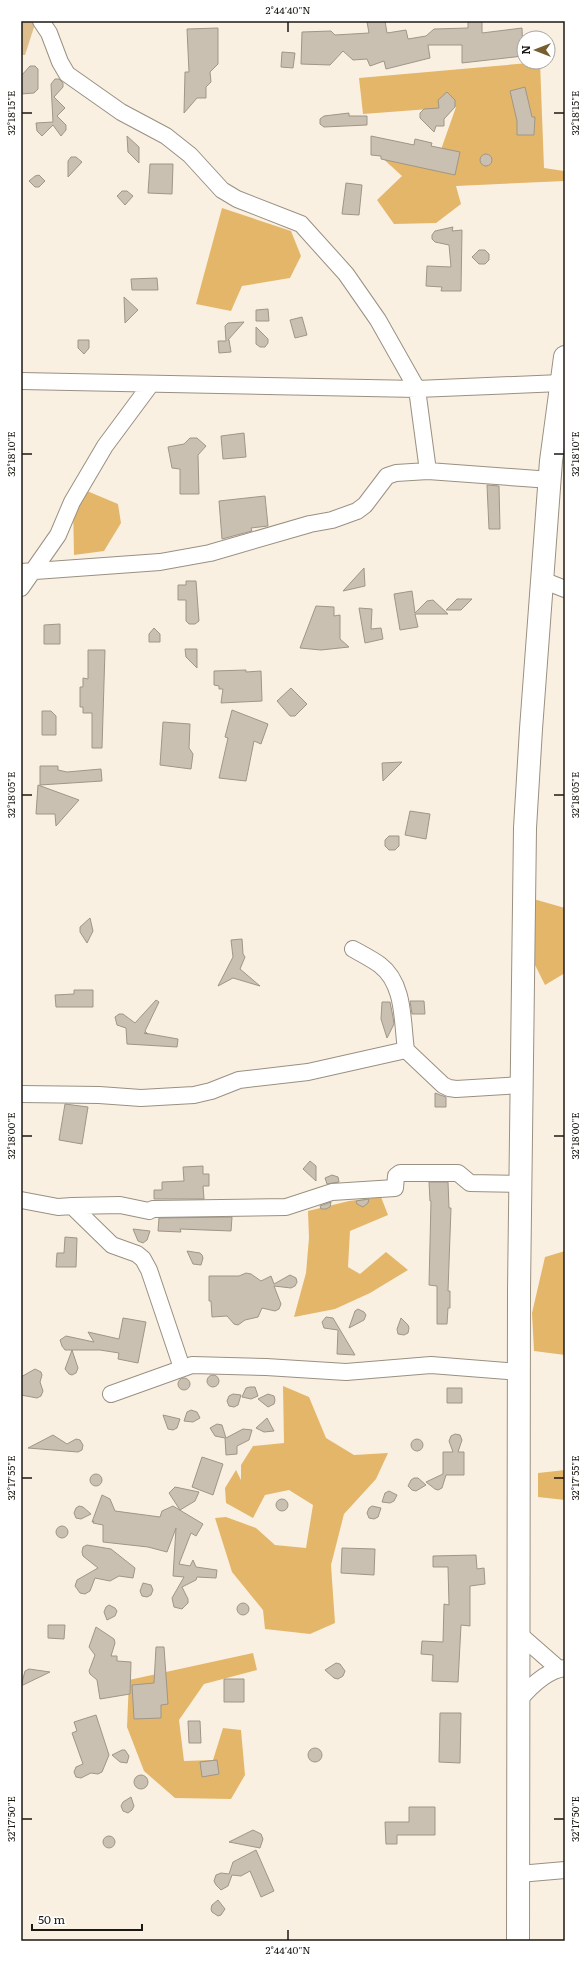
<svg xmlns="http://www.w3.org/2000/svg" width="586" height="1962" font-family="Literata,serif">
<rect width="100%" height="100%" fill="#faf0e1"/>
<path fill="#dcbd8b" d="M21,21H33L35,24L25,55H21Z"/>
<path fill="#e4b66a" d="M540,62L544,168L564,171L565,181L456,186L461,204L436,223L394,224L377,200L402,176L379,155L437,161L456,107L363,114L359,78Z
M222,208L291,231L301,256L290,278L242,286L231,311L196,304Z
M87,491L118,504L121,523L104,551L74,555L73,505Z
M530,898L565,908V973L545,985L530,955Z
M381,1197L388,1215L350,1231L348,1267L360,1274L386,1252L408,1270L370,1293L335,1309L294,1317L306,1273L309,1238L308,1211L349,1201Z
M565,1251V1355L534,1351L532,1313L545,1257Z
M283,1386L309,1397L326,1438L354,1455L388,1453L376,1479L344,1514L331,1565L335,1623L310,1634L265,1629L263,1610L232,1572L215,1518L226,1517L256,1528L275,1545L306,1548L313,1505L289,1490L265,1495L253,1518L226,1503L225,1488L236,1470L241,1480V1465L253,1446L284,1443Z
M565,1470V1500L538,1497V1473Z
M253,1653L257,1670L204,1684L179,1720L184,1761L213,1760L223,1728L241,1730L245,1775L231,1799L175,1798L144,1771L127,1727L129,1680Z"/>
<path fill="#c9c0b1" stroke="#9f9687" d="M373,21H385L387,33L406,30L408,39L426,36L434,29L468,28V21H482V33L522,28L523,56L462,63V45H428L430,58L386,69L384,61L370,66L367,59L353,60L343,51L330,65L301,64L302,32L331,31L335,35L369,33L367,22Z
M218,28V64L210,72L211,82L206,87V98H197L184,113L185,72H189L187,29Z
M282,52L295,53L293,68L281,67Z
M30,66H35L38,69V89L34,93L21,94V76Z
M55,79H59L63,83V87L54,97L65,108L57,116L66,125V130L61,136L53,125L42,136L37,131L36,123L53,122L51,84Z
M525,87L532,117H535L534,135H517V121L510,91Z
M447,92L455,100V107L444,119V126H436L434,132L420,118V113L424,109L439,108L438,100Z
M349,113V116H367V125L324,127L320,124V119L324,116Z
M127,136L139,147V163L128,152Z
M371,136L414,145L415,139L432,143L431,146L460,152L455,175L381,159V156L371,155Z
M480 160a6 6 0 1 1 12 0a6 6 0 1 1-12 0Z
M71,157H76L82,162L68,177V161Z
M150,164H173L172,194L148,193Z
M39,175L45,181L39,187H35L29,181L35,176Z
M346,183L362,185L359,215L342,214Z
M122,191H127L133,196L125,205L117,196Z
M453,227L452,231L462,230L461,291H441L442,287L426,286L427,266L451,267L449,245L435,242L432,239V235L435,231Z
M479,250H485L489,254V260L485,264H479L472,257Z
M157,278L158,290H132L131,279Z
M124,297L138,310L125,323Z
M268,309L269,321H256V310Z
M302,317L307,335L295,338L290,320Z
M244,322L228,340H229L231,352L219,353L218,341H226L225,326L228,323Z
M256,327L268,339V343L265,347H260L256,344Z
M78,340H89V348L84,354L78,348Z
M244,433L246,457L223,459L221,436Z
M190,438H197L206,446L198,455L199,494H180V469L172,468L168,447L184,444Z
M487,485L499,486L500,529H489Z
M265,496L268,526L251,528L252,531L222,539L219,501Z
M364,568L365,586L343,591Z
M186,581H196L199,621L195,624H189L186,621V600H178V585H186Z
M412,591L415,613L427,601L433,600L448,614H415L418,627L400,630L394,594Z
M457,599H472L461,610H446Z
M316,606L334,607V616L340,615V639L349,647L321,650L300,648Z
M359,608L372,609L371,629L381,628L383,639L365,643Z
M60,624V644H44V625Z
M154,628L160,634V642H149V634Z
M185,649H197V668L186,657Z
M88,650H105L102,748H92V713H83V707H80V687H83V678L88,679Z
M246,670V672L261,671L262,701L221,703L223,689H219V686L214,685V671Z
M291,688L307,704L295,716H290L277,701Z
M232,710L268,724L261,744L254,741L246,781L219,778L228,738L225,737Z
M42,711H51L56,716V735H42Z
M163,722L190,724L189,748L193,754L191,769L160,765Z
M402,762L383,781L382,763Z
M40,766H58V770L67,772L101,769L102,781L40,785Z
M38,785L79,800L56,826L55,814H36Z
M410,811L430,814L426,839L405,835Z
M389,836H399V846L395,850H389L385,846V840Z
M90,918L93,931L87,943L80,932V927Z
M242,939L243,954L245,957L240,969L260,986L233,978L218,986L233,957L231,940Z
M74,990H93V1007H56L55,995L74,994Z
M156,1000L159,1002L145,1031L148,1034L144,1033L178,1039L177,1047L127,1044L126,1028L117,1025L115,1017L119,1014H123L135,1023Z
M410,1001H424L425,1014H412Z
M382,1002H390L393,1017L394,1024L387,1038L381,1019Z
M435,1093L446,1097V1107H435Z
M65,1104L88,1107L82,1144L59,1140Z
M310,1161L316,1166V1181L303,1169Z
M203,1166V1174H209V1186H203L204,1199H154V1190H162V1182L184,1181L183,1167Z
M332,1175L338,1177L339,1182L327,1184L325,1178Z
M429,1182H448L449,1208H451L448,1291H450V1308H448L447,1324H437V1286L429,1285L431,1201H430Z
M369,1199L368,1203L363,1207L357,1204L356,1201Z
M331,1202L330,1207L326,1209H321L320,1206Z
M232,1217L231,1231L180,1229L181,1232L158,1231L159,1218Z
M133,1229L150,1231L147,1240L143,1243L138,1241Z
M65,1237L77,1238L76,1267H56L57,1253H64Z
M187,1251L200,1253L202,1255L203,1258L201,1265L193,1264Z
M246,1273L251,1274L261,1281L271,1276L274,1284L290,1275L296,1278L297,1282L295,1286L291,1288L274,1286L281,1304L279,1309L275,1311L262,1308L258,1317L245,1320L238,1325L234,1324L227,1316L212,1317L211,1301H209V1276H239Z
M358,1309L364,1312L366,1315L364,1320L349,1328L355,1311Z
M326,1317L333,1318L355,1355L337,1354L338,1330L324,1328L322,1322Z
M123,1318L146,1322L138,1363L118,1359L119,1353L100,1350H65L62,1346L60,1340L66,1336L94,1342L88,1332L119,1339Z
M401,1318L408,1325L409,1328L408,1333L404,1335L398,1334L397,1329Z
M72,1350L78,1368L76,1373L72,1375L69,1374L65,1369Z
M35,1369L41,1372L42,1375L40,1382L43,1391L41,1396L37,1398L21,1395V1377Z
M207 1381a6 6 0 1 1 12 0a6 6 0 1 1-12 0Z
M178 1384a6 6 0 1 1 12 0a6 6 0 1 1-12 0Z
M250,1387H255L258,1396L251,1399L242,1397L246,1388Z
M447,1388H462V1403H447Z
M233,1394L241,1395L238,1405L234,1407L229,1406L227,1401L229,1396Z
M268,1394L274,1396L275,1400L274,1404L268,1407L258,1399Z
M191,1410L197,1412L200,1418L193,1422L184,1421L187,1412Z
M163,1415L180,1419L177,1428L173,1430L168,1429Z
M267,1418L274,1431L264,1432L256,1428Z
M217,1424L222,1425L226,1438L243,1429L252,1430L249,1440L237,1446V1454L226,1455L225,1438L215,1436L210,1428Z
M455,1434L460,1435L462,1440L458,1452H464V1475H446L442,1488L438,1490L435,1489L426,1482L443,1474V1452H453L449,1441L451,1436Z
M53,1435L67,1444L76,1439L80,1440L83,1445L82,1450L78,1452L28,1448Z
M411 1445a6 6 0 1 1 12 0a6 6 0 1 1-12 0Z
M202,1457L223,1464L213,1495L192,1487Z
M90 1480a6 6 0 1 1 12 0a6 6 0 1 1-12 0Z
M414,1478H418L426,1485L416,1491L412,1490L408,1486L411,1480Z
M175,1487L199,1492L195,1501L180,1510L169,1493Z
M389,1491L397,1495L394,1501L390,1503L382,1502L385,1493Z
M102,1495L110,1499L115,1511L160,1517L162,1511L173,1506L203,1524L196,1536L191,1533L179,1564L190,1566L193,1560L196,1567L217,1570L216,1578L197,1577L196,1580L182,1587L188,1599V1603L182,1609L174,1607L172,1598L184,1577L173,1576L176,1528L167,1552L148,1547L103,1542V1525L93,1523L94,1521L92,1522Z
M276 1505a6 6 0 1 1 12 0a6 6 0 1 1-12 0Z
M79,1506L83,1507L91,1514L81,1519L76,1518L74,1513L76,1508Z
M372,1506L381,1508L378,1517L374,1519L369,1518L367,1513L369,1508Z
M56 1532a6 6 0 1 1 12 0a6 6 0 1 1-12 0Z
M87,1545L111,1549L135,1568L133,1578L119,1576L110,1581L95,1578L90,1591L85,1594L80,1593L75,1586L77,1580L98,1568L83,1556L82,1552L83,1547Z
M342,1548L375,1549L374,1575L341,1573Z
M476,1555L477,1569L484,1568L485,1584L470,1586V1626L461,1625L458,1682L432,1681L433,1655L421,1654L422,1641L443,1642L444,1604L449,1605L448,1567H433V1556Z
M143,1583L151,1585L153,1590L151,1595L147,1597L142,1596L140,1591Z
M237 1609a6 6 0 1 1 12 0a6 6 0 1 1-12 0Z
M109,1605L115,1608L117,1611L115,1616L107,1620L104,1612L106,1607Z
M48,1625H65L64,1639L48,1638Z
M96,1627L114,1639L115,1643L111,1656H117V1661L131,1662L130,1694L100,1699L97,1680L90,1674L89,1671L95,1655L89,1647Z
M156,1647H164L168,1704L161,1705V1718L134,1719L132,1685L154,1683Z
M336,1663L340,1664L345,1671L343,1676L338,1679L334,1678L325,1670Z
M29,1669L50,1672L21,1686L25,1671Z
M224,1679H244V1702H224Z
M440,1713H461L460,1763L439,1762Z
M96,1715L109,1755L102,1772L98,1774L91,1773L81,1778L76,1777L74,1772L76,1767L83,1764L72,1733L77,1731L74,1722Z
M188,1721H200L201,1743H189Z
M308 1755a7 7 0 1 1 14 0a7 7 0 1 1-14 0Z
M122,1750H125L129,1756L127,1763L120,1762L112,1755Z
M217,1760L219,1774L202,1777L200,1762Z
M134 1782a7 7 0 1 1 14 0a7 7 0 1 1-14 0Z
M131,1797L134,1806L132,1810L128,1813L123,1811L121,1806L123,1802Z
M409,1807H435V1835H397V1844H386L385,1822H409Z
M253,1830L261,1834L263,1839L260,1848L229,1842Z
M103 1842a6 6 0 1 1 12 0a6 6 0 1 1-12 0Z
M256,1850L274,1891L261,1897L250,1871L241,1876L232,1875L228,1886L221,1890L216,1885L214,1881L216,1875L221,1873L229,1874L233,1862Z
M218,1900L225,1909L221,1915L218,1916L212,1912L211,1909L212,1905Z"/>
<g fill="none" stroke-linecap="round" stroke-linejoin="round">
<defs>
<path id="street" d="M41,21L49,33L60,62L67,74L121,112L166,136L190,155L222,190L237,199L301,224L346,274L378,320L417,389L428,471
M21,381L417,389L561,383
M21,572L160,562L210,553L310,524L332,520L357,511L365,505L387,476L396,473L428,471L551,480
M542,580L565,589
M21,588L58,535L72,502L105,446L151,384
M353,949C362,954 372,959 380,965C405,984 402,1022 406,1050L443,1085L449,1088L456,1089L522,1085
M21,1094L99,1095L141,1098L194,1095L211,1091L239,1080L308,1072L406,1050
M21,1200L58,1207L72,1206L112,1245L137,1254L143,1259L149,1270L182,1368
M72,1206L120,1205L149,1211L153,1209L286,1207L332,1192L395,1188L396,1176L400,1173H458L470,1183L521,1184
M111,1394L192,1365L266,1367L346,1372L431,1365L519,1372
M519,1634L559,1669
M519,1700C530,1687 547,1670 565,1668
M519,1874L565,1870"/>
<path id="secondary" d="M518,1941L519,1290L525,828L531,729L551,461L565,357"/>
</defs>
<use href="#street" stroke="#999082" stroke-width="18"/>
<use href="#secondary" stroke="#999082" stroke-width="24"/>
<use href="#street" stroke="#fff" stroke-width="16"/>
<use href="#secondary" stroke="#fff" stroke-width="22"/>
</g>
<path fill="none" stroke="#1c1913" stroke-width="1.5" d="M288,22V32M22,113H32M554,113H564M22,454H32M554,454H564M22,795H32M554,795H564M22,1136H32M554,1136H564M22,1478H32M554,1478H564M22,1819H32M554,1819H564M288,1930V1940"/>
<rect width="586" height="1962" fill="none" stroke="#ffffff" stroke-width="44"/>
<g transform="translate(536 50) rotate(270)"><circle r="19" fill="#ffffff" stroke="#a4a3a1"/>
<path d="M0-3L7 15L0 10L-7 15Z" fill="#785d2f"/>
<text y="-6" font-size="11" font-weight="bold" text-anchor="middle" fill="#1c1913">N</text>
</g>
<path d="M32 1924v6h110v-6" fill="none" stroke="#1c1913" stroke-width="2"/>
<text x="38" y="1924" font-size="12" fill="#1c1913" stroke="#ffffff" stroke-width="3" paint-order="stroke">50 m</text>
<rect x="22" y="22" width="542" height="1918" fill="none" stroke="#1c1913" stroke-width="1.5"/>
<g font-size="10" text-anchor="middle" fill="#1c1913">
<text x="288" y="14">2°44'40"N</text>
<text transform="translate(575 113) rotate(-90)" y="4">32°18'15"E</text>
<text transform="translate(11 113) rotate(-90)" y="4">32°18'15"E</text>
<text transform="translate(575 454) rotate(-90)" y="4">32°18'10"E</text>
<text transform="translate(11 454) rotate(-90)" y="4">32°18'10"E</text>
<text transform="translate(575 795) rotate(-90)" y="4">32°18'05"E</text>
<text transform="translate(11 795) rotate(-90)" y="4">32°18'05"E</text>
<text transform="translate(11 1136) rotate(-90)" y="4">32°18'00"E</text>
<text transform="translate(575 1136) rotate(-90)" y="4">32°18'00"E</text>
<text transform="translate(11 1478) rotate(-90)" y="4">32°17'55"E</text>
<text transform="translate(575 1478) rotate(-90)" y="4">32°17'55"E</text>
<text transform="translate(11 1819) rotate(-90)" y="4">32°17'50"E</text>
<text transform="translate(575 1819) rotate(-90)" y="4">32°17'50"E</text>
<text x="288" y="1954">2°44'40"N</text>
</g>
</svg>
